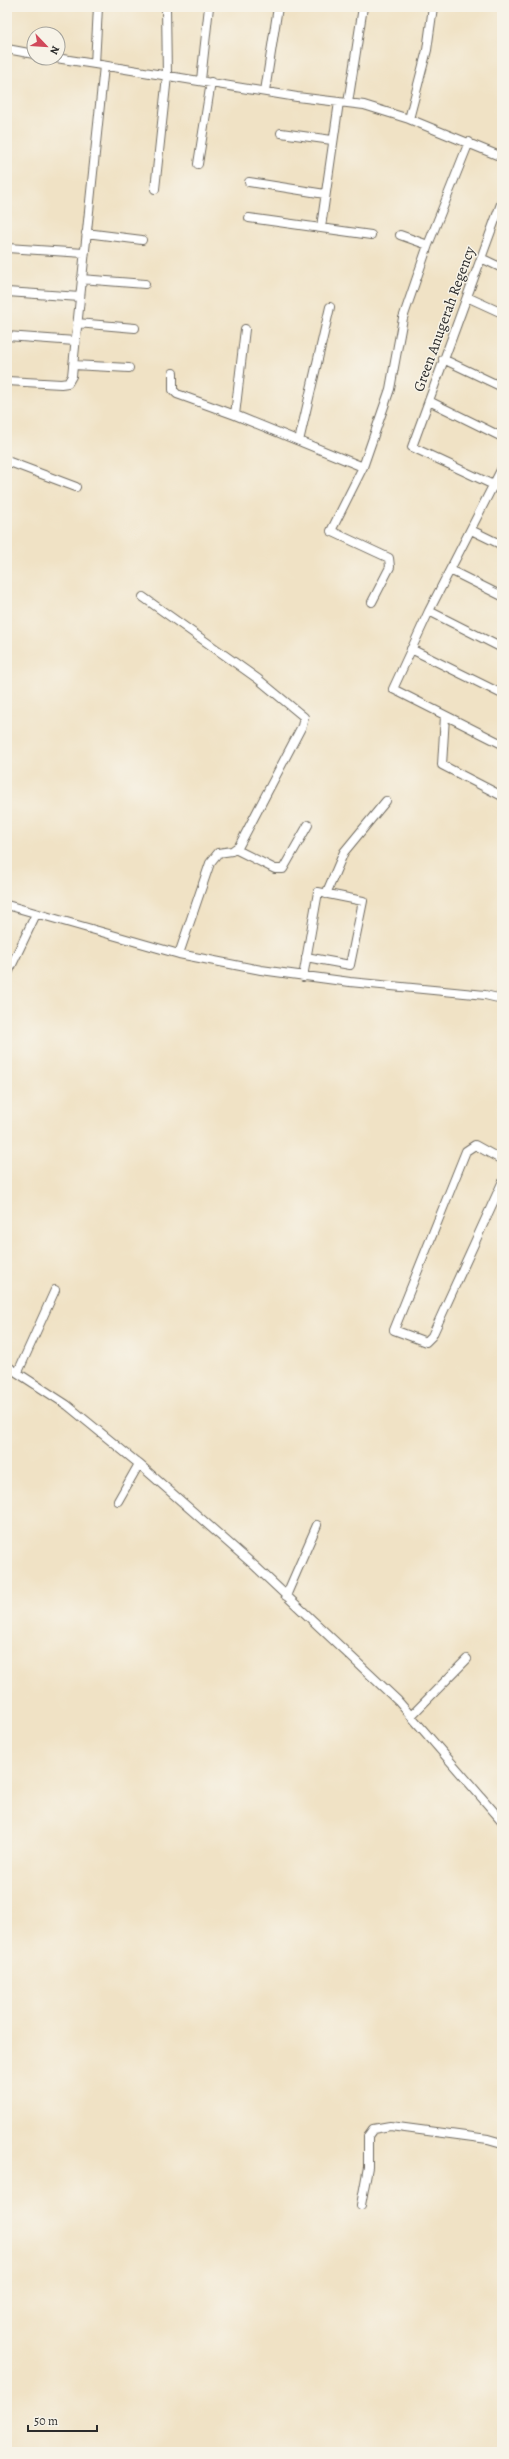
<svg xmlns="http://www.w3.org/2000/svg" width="509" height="2459" font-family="Alegreya,serif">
<rect width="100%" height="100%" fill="#f7f3e8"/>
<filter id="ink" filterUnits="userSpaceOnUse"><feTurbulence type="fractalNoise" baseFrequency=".025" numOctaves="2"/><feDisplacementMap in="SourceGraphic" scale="8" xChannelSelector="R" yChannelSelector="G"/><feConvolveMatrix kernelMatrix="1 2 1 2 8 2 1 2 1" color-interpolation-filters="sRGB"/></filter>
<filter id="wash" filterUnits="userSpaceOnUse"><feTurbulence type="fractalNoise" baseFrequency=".012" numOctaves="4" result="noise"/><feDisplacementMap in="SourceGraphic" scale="16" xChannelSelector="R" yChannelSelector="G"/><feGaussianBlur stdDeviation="0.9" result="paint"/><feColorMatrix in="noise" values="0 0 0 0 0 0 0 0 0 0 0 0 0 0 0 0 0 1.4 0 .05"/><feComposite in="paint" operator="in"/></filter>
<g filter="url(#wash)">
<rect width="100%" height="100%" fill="#f0e2c5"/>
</g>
<g filter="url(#ink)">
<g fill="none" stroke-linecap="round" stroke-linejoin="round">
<defs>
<path id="minor" d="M98,7L95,64L297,97L364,105L409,119L502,157
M7,49L34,54
M56,58L95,64
M201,80L209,7
M265,91L278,7
M348,103L363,7
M409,119L427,50L433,7
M281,133L332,140
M198,164L211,82
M249,182L325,194
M155,189L167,76L166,7
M502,201L412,447L502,489
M249,218L371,235
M321,227L339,102
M86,233L142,240
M400,235L428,245
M7,248L84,253
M481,258L502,268
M81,279L145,284
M7,292L80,297
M467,297L502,313
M77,323L135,328
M245,329L235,415L363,467
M7,336L75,341
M443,359L502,387
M73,365L129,368
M173,373V390L177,394L235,415
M7,381L61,384L68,383L72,376L104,66
M429,401L502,437
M299,441L330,307
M7,461L76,487
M502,468L429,611L393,689L502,744
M471,530L502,545
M450,570L502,596
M143,597L258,679L304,717L302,726L239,846L232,851L218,853L210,863L179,954
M372,602L390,567L389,558L331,531L363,467L390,389L403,318L428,245L469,142
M429,611L502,648
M411,649L502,694
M445,716L442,765L502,796
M235,849L275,869H283L308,825
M326,894L344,852L386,801
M7,905L179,954L261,970L350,982L485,995L502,999
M7,975L36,914
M303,977L318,892L363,901L350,965L306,957
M502,1160L475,1145L466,1151L394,1330L426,1342L432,1336L502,1183
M7,1366L67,1405L139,1464L256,1567L398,1701L502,1821
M18,1372L55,1290
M118,1501L139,1464
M286,1596L317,1525
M411,1716L467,1659
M361,2205L368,2167V2136L373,2129L390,2126L488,2139L502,2143"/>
</defs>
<use href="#minor" stroke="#706b61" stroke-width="10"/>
<use href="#minor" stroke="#fff" stroke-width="8"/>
</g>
</g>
<g text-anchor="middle" stroke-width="3" stroke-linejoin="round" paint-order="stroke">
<g font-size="15" fill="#2b2b2b" stroke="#f7f3e8">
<text transform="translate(444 319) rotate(-70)" y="5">Green Anugerah Regency</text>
</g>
</g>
<rect width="509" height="2459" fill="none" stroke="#f7f3e8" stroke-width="24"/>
<g transform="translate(46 46) rotate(115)"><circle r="19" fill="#f7f3e8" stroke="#a5a39c"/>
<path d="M0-3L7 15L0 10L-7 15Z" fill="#d1495b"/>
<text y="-6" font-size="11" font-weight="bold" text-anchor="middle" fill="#2b2b2b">N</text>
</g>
<path d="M28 2425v6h69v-6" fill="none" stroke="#2b2b2b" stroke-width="2"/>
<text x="34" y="2425" font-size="12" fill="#2b2b2b" stroke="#f7f3e8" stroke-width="3" paint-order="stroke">50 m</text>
</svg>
